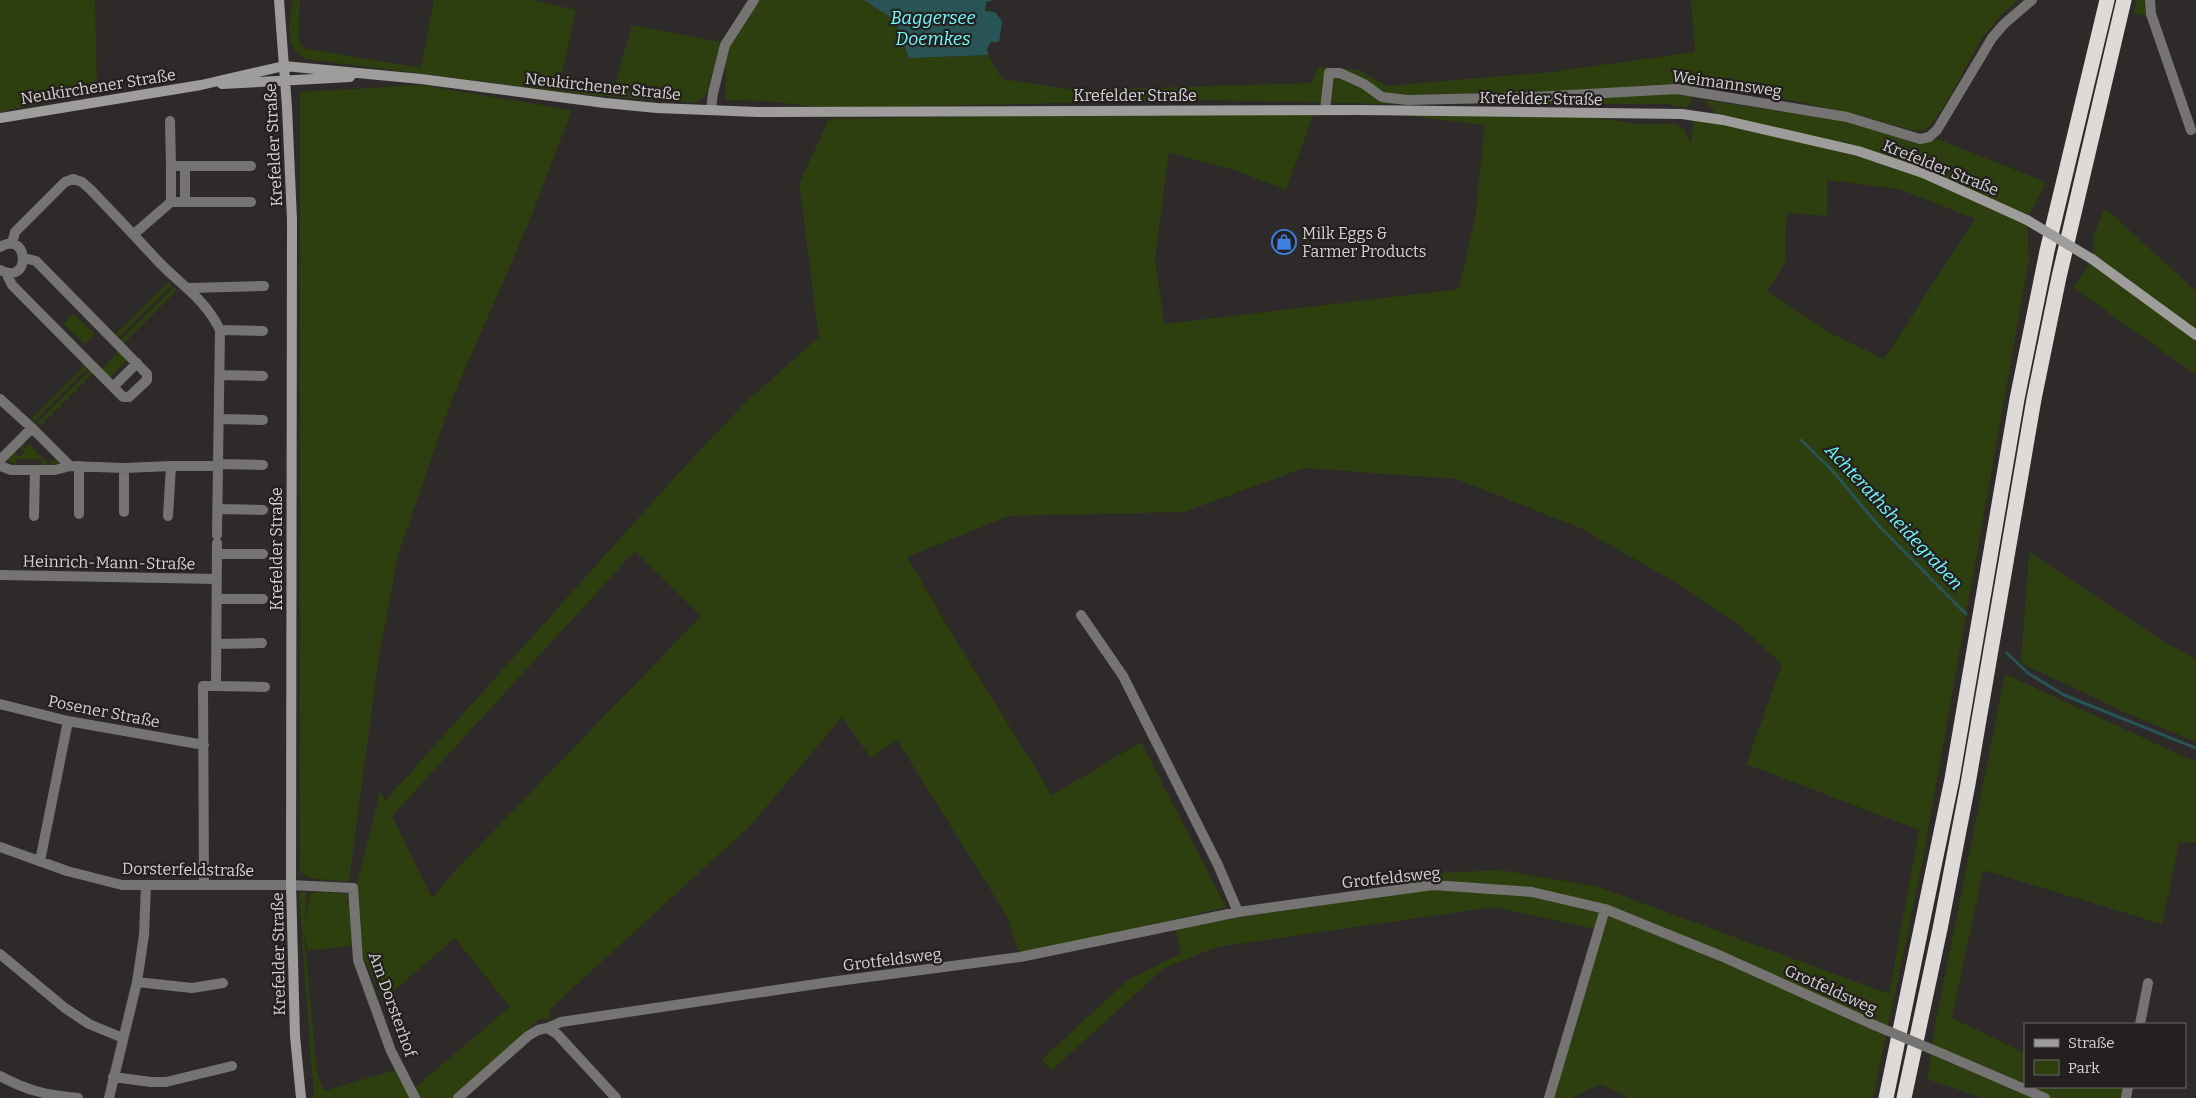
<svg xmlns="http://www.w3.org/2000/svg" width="2196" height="1098" font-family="Bitter,serif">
<rect width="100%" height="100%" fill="#2e2a29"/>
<path fill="#2d3e0f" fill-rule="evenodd" d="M0,0H95L97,91L0,112Z
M293,0H300L298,39L304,48L421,68L434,0H532L576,10L561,77L614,87L632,25L721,42L708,90L705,96L695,103L589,95L306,59C283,47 289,21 293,0Z
M755,0H864L895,20L909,58L988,55L1002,79L1076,90L1311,83L1319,67L1360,70L1386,86L1551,72L1695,52L1691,0H2019L2004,12L1982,38L1943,108L1928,128L1915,131L1858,115L1759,93L1697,87L1688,108L1666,104H1392L1202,100L828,108L766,101L726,100L725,45Z
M2137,0H2147L2146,16L2133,13Z
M421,85L572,110L527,227L452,399L398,555L378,662L349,882L309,878L300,872V92Z
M1704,100L1853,122L1917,143L1938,139L2046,182L2027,220L2029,259L1923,859L1873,1098H1629L1601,1084L1571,1098H1549L1600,930L1494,907L1218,947L1164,968L1051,1071L1042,1059L1128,980L1181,953L1175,928L1380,894L1404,883L1441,873L1500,870L1596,886L1889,994L1919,830L1746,764L1782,664L1738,624L1675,582L1580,528L1456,479L1304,468L1184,512L1009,516L907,557L955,639L1052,795L1141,742L1226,907L1118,934L1019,954L1007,916L897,740L871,758L842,717L751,825L550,1009V1019L538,1020L452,1098H418L413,1089L510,1007L455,938L383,1000L364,958L360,944L356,887L380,792L385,801L686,465L747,401L819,337L799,184L829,119L1315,110L1286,190L1231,169L1169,153L1155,258L1164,324L1459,289L1475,217L1485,125L1359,110L1569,114L1638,124H1674L1684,129L1691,144L1694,115L1722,120ZM1827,180L1899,189L1975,219L1884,359L1832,334L1767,291L1786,261L1785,237L1787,213L1827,216ZM635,551L701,616L453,873L432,898L392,816Z
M2105,208L2196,291V375L2074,288L2092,259L2094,233Z
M169,282L172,285L118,338L115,335Z
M174,287L177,290L123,344L120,340Z
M74,314L95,334L85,344L64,324Z
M120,350L128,359L109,378L101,370Z
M86,364L89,367L35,421L32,418Z
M91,369L94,372L40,426L37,423Z
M29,444L49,464L54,460L59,464L41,465V459H16V465L7,460L15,453L19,457L24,452L20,447L22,445L26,448Z
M2029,552L2166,643L2196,659V742L2126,713L2021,663Z
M2005,674L2187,758L2196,760V842L2179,843L2162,924L1983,870L1952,1018L2025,1053V1087H2125L2124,1098H1983L1927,1079L1936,1020Z
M307,891L305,922L311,892L347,893L355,945L308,951L304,935L317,1073L324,1091L401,1068L414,1098H314L299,893Z"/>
<path fill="#285455" d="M864,0H994L986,2L985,11L995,12L1002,21L999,42H991L987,49L988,55L909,58L895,20Z"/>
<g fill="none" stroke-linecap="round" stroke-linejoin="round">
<path stroke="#285455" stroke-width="3" d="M1801,440L1831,469L1878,525L1966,614
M2007,653L2028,673L2064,695L2196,748"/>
<path stroke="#757473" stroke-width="10" d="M2150,0L2151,14L2191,130
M711,110L713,93L725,45L754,0
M1325,110L1329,73H1340L1364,84L1382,97L1407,100L1534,97L1677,89L1847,117L1920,139L1929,137L1937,130L1992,38L2004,24L2032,0
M170,121L171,166H185
M171,202V166
M185,202V166H251
M134,234L171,202H251
M0,247C29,229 32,287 0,270
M6,273L12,285L123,397H129L147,380V374L36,261L24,258
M189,288L264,286
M220,330L263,331
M220,375L263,376
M113,387L137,363
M0,399L32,428L0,460
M220,419L263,420
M32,428L70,466
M218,464L263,465
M0,466L11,470H55L70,466L124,468L171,466H218V464L220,330C204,297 179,284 156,259C134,235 112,212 90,189L82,182L73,179L65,182L15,232L12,244
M79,466V514
M124,468V512
M218,509L263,510
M34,516L35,470
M168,516L171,466
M217,535L218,466
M217,554H263
M0,575L217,579
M217,599H263
M1081,615L1123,676L1218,865L1238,912
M216,644L262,643
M216,686L265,687
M0,704L68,721L204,745
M0,847L67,871L122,885H291L353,888L358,960L391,1051L415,1098
M40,861L68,721
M204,885L203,686H216L217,543
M0,954L65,1008L89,1024L123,1038
M137,982L192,988L223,983
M2140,1024L2148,983
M547,1028L561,1022L830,982L1020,957L1238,912L1433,885L1532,892L1605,909L1721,956L1874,1025
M1943,1054L2045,1098
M0,1076C28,1091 46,1095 78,1098
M113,1077L151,1082H166L232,1066
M109,1098L137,982L144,935L146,886
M458,1098L528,1036L538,1030L547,1028L557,1034L616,1098
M1549,1098L1605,909
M2126,1098L2128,1087"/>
<path stroke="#9f9d9b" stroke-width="10" d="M279,0L287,107L292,220L291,885L295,1036L301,1098
M222,84L350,77
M0,118L201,85L284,66L421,79L605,103L657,108L757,112L1359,110L1682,114L1723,120L1858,151L1923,173L2027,220
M2092,259L2196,335"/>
<path stroke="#dddad7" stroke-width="15" d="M1886,1098L1952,779L2017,399L2047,251L2107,0
M1904,1098L1940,929L1968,784L2034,399L2059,277L2124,0"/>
<path stroke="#757473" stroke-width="10" d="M1874,1025L1943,1054"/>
<path stroke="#9f9d9b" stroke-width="10" d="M2027,220L2092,259"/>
</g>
<defs>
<symbol id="shop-ring" viewBox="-11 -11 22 22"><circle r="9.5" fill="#24201f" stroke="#3f7fe0" stroke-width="1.5"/><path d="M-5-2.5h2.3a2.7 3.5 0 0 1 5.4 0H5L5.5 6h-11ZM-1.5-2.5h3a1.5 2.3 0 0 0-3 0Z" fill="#3f7fe0"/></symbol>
</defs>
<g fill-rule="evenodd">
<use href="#shop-ring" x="1270" y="228" width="28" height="28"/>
</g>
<g text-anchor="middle" stroke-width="4.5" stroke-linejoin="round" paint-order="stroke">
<g font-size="16" fill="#d5d3d2" stroke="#24201f">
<text transform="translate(1727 83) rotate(8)" y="6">Weimannsweg</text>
<text transform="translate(98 86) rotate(-9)" y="6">Neukirchener Straße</text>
<text transform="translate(603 86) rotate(6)" y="6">Neukirchener Straße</text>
<text x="1135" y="101">Krefelder Straße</text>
<text transform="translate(1541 98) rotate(1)" y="6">Krefelder Straße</text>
<text transform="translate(273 145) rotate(-93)" y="6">Krefelder Straße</text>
<text transform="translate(1941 167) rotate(22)" y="6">Krefelder Straße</text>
<text transform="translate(276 549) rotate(-90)" y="6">Krefelder Straße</text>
<text transform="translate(109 562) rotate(1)" y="6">Heinrich-Mann-Straße</text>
<text transform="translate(104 711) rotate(11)" y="6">Posener Straße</text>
<text transform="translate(188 869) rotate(1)" y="6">Dorsterfeldstraße</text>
<text transform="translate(1391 877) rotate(-6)" y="6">Grotfeldsweg</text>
<text transform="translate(278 954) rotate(-91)" y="6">Krefelder Straße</text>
<text transform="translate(892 959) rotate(-7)" y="6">Grotfeldsweg</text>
<text transform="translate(1831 989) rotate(24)" y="6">Grotfeldsweg</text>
<text transform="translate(393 1004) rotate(70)" y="6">Am Dorsterhof</text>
</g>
<g font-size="16" fill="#d5d3d2" stroke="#24201f" text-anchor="start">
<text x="1302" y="239">Milk Eggs &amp;<tspan x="1302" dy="18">Farmer Products</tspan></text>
</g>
<g font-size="18" font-style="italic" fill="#6ffbfe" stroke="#24201f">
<text x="933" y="24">Baggersee<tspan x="933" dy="21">Doemkes</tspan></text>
<text transform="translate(1894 517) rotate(47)" y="6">Achterathsheidegraben</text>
</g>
</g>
<rect x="2024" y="1023" width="162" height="65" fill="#24201f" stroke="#6b6867"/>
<rect x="2034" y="1039" width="25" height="8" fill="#9f9d9b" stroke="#6b6867"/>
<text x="2068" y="1048" font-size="15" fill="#d5d3d2">Straße</text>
<rect x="2034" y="1060" width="25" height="15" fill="#2d3e0f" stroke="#6b6867"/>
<text x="2068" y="1073" font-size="15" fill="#d5d3d2">Park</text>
</svg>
